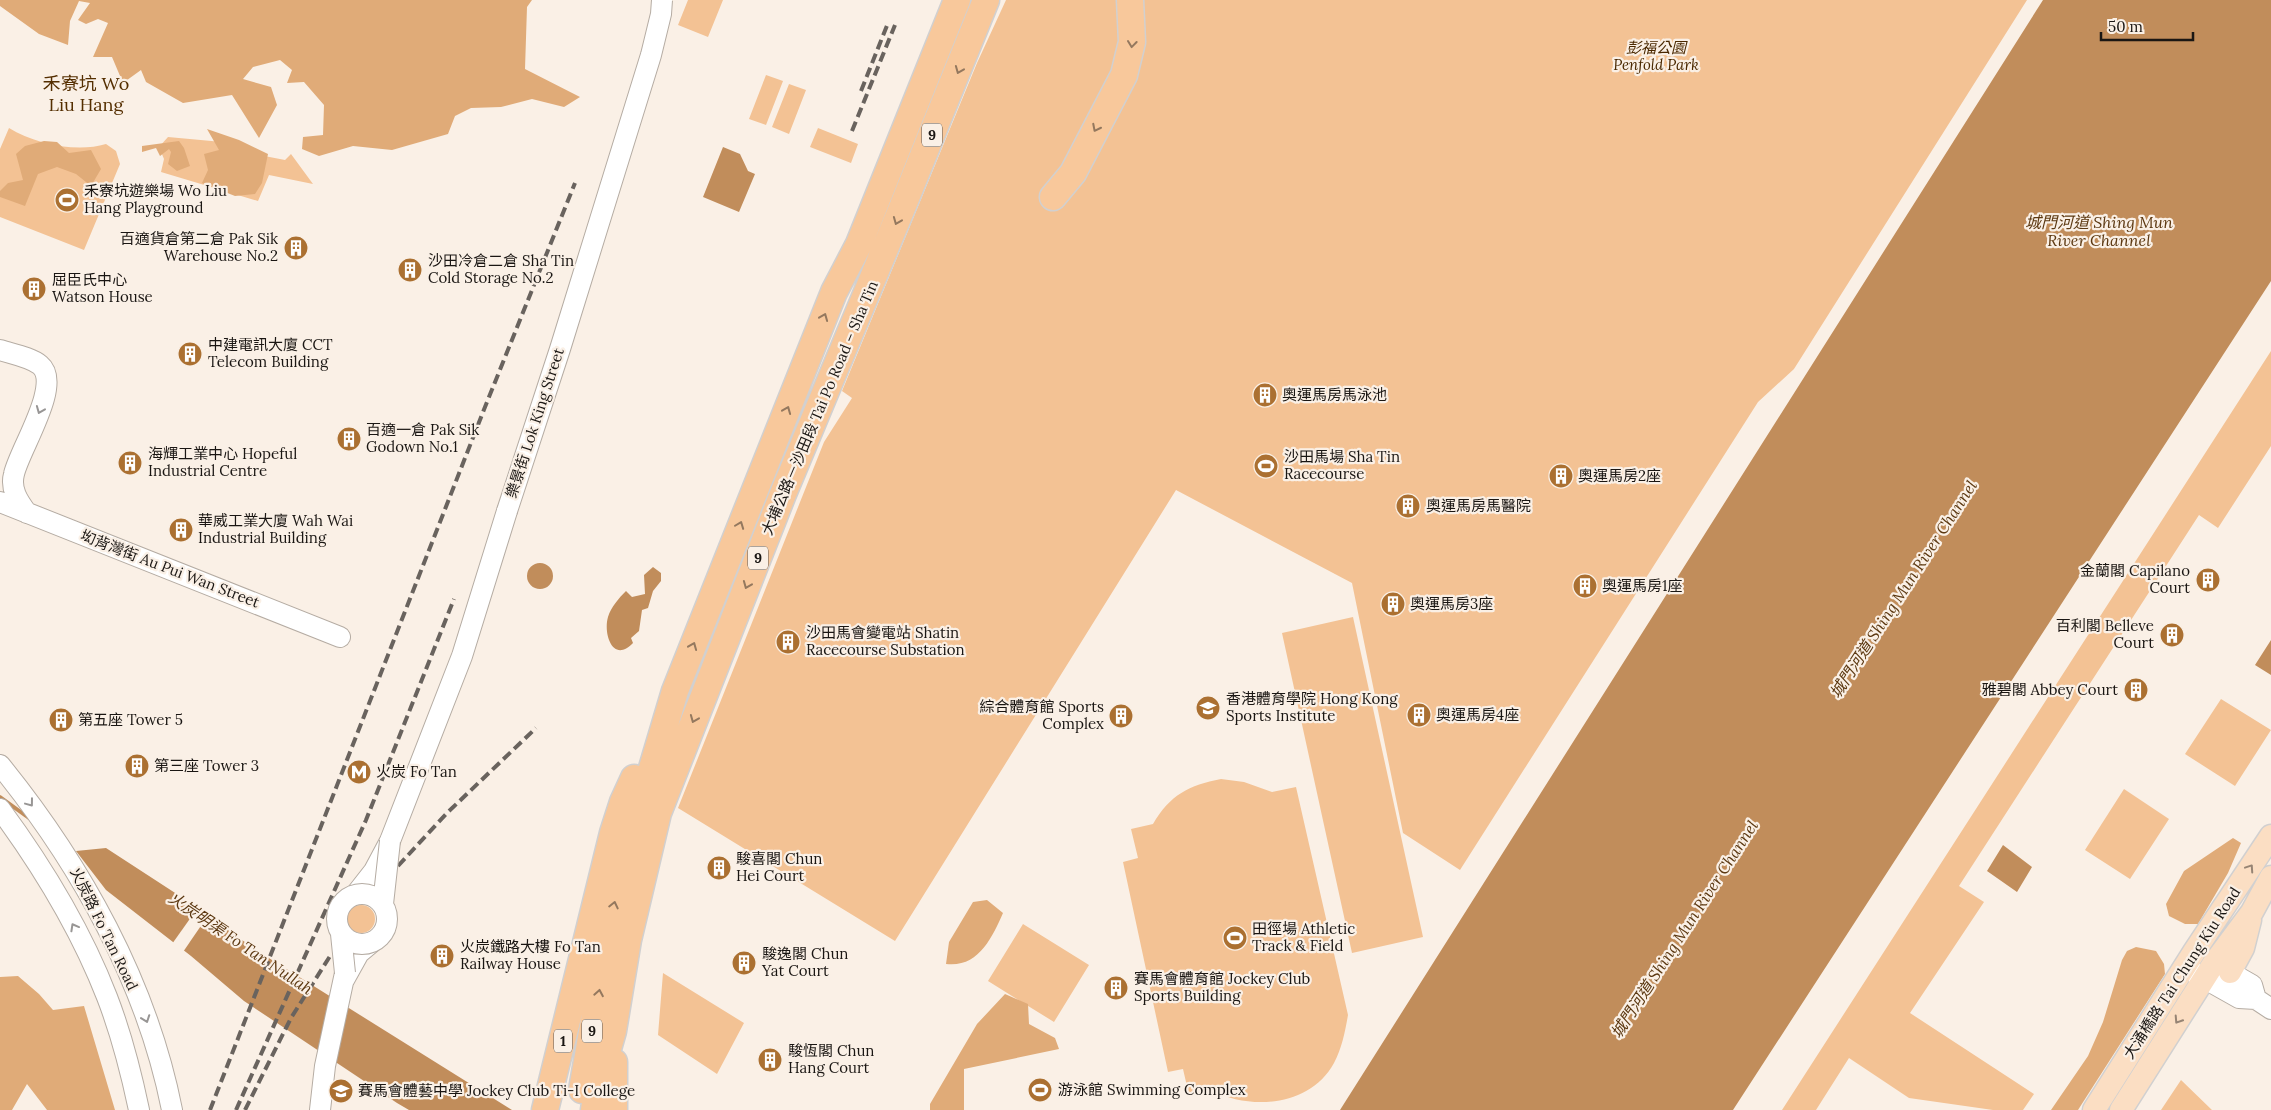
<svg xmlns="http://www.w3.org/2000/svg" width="2271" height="1110" font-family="Lora,'Noto Sans TC',serif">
<rect width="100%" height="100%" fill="#faf0e6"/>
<path fill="#f3c294" d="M688,0H723L708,37L678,25Z
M1006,0H2027L1794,369L1758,402L1460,870L1403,833L1352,583L1176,490L895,941L678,808L824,442L852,398L842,391L977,63Z
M766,75L783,81L766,125L749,119Z
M789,84L806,90L789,134L772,127Z
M9,128C35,144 77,153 106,144L116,151L120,164L84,250L0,217V149Z
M818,128L858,144L851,163L810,147Z
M168,137L244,144L243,152L285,160L291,154L313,184L269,175L258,201L161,172L164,159L159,147Z
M2271,351V446L2218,528L2199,515L1959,886L1984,902L1910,1013L2034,1094L2023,1110H1993L1909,1098L1849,1058L1816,1110H1782Z
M1353,617L1423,937L1352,953L1282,633Z
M2221,699L2271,730L2235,786L2185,754Z
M1221,779L1244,782L1272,792L1296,787L1348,1015C1345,1032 1342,1048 1334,1063C1310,1107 1251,1110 1212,1091L1189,1095L1183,1069L1168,1072L1123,862L1138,858L1131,829L1153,824C1170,795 1189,785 1221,779Z
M2124,789L2169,819L2130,879L2085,850Z
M347 919a14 14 0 1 1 28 0a14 14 0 1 1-28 0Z
M1023,924L1089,965L1054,1022L988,981Z
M663,973L744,1023L717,1074L658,1035Z
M2181,1080L2212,1110H2161Z"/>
<path fill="#e0ab78" d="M0,0H532L527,7L525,69L580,97L564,107L532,99L501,107L471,108L455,116L448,134L392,150L353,146L319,156L302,149L303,137L323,135L324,105L304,82L287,83L292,70L280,60L253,67L243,79L271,87L277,105L259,138L232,95L183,103L146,82L141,70L123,83L112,57H93L108,23L98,19L86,24L78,20L90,3L79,1L70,21L68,45L39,34L0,6Z
M207,129L239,140L268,154L262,183L255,194L235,196L202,183L208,170L204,154L219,150Z
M44,141L57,142L69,153L91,150L101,169L91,186L76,174L57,167L38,174L25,206L0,197V191L8,183L23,180L16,154L25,146Z
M179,141L184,148L190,166L177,171L168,164L171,152L169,149L160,156L156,148L142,152V146Z
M2233,838L2241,843L2228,873L2198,924H2185L2169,916L2166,904L2184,871Z
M987,900L1003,913C992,938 978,968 946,964L949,942L973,902Z
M2136,947L2156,951L2164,964L2165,974L2078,1110H2051L2088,1056L2103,1022L2122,960L2127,951Z
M18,976L39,994L53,1010L84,1006L115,1110H47L27,1084L12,1110H0V977Z
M1005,994L1028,1004L1029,1024L1055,1038L1059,1049L964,1069V1110H930V1104L977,1024Z"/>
<path fill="#c18d5b" d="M2043,0H2271V281L1733,1110H1340Z
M723,147L740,154L748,171L755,174L739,212L703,197Z
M527 576a13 13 0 1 1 26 0a13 13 0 1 1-26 0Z
M653,567L661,573V581L653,591L648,608L642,610L639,631L631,638L633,643C613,664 603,634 608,617C611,607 619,598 626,591L632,597L645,594L644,575Z
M2271,640V675L2255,665Z
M2003,845L2032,867L2017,892L1987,871Z
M106,848L189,902L256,950L512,1110H409L397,1103L244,1001L191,956L106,890L76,851Z"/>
<path fill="#faf0e6" d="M199,906L209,914L183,952L172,944Z"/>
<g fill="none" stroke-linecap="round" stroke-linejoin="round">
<path stroke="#c18d5b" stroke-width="4" d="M0,797L29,818"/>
<defs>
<path id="secondary" d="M0,350C12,354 30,357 40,365C63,384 19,450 14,474C10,489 18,501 27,513
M0,502L340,637
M0,765C81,865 147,983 172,1110
M0,809C42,866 81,930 107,997C121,1033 131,1072 139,1110
M356,894L374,871L390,841L462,656L507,511
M2217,965L2252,985L2256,999
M2191,971L2239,998L2256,999L2271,1009
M344,980L359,953L371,943
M320,1110L325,1066L345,973"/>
<path id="primary" d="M2230,972L2243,948L2250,920
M2094,1110L2194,952L2271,836
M2121,1110L2214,963L2252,912L2271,877"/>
<path id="highway" d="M1053,197L1073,173L1124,75L1132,42L1130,0
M582,1090L611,922L624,862L675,691L834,292L859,244L957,0
M545,1110L613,833L623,802L634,778
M594,1110L598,1084L613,1031L628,940L658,813L783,494L902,208L986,0
M614,1110V1062"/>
</defs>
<use href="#secondary" stroke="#b5aca3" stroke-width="22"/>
<use href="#primary" stroke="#d1d0d0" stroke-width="25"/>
<use href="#highway" stroke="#d1d0d0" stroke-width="29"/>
<use href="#secondary" stroke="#fff" stroke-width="20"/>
<use href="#primary" stroke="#fbdec3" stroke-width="22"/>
<use href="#highway" stroke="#f8c89b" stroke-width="26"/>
<path stroke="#69635e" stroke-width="4" stroke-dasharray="10 5" stroke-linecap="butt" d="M861,91L888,23
M852,131L895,25
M398,866L447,813L536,728
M210,1110L485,407L575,183
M236,1110L366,820L454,599
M245,1110L291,1018L332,953"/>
<defs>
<path id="secondary-bridge" d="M507,511L560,349L651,55L661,14L662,0
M337 919a25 25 0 1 1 50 0a25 25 0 1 1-50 0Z
M383,904L390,841
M341,934L345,973"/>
</defs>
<use href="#secondary-bridge" stroke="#b5aca3" stroke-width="22" stroke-linecap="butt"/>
<use href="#secondary-bridge" stroke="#fff" stroke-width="20"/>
</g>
<defs><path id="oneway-chevron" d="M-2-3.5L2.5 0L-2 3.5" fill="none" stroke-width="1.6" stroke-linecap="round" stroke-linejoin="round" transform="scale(1.25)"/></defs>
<g stroke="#94785e">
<use href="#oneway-chevron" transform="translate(1132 44) rotate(97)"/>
<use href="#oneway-chevron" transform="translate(959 70) rotate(112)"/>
<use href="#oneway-chevron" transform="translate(1096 128) rotate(117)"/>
<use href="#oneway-chevron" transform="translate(897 221) rotate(112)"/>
<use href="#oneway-chevron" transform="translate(824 317) rotate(-68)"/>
<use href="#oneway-chevron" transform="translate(787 410) rotate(-68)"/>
<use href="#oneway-chevron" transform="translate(740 525) rotate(-69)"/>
<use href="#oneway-chevron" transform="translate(747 585) rotate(112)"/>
<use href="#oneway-chevron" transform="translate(693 646) rotate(-68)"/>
<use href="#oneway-chevron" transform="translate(694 719) rotate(112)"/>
<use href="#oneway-chevron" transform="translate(614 905) rotate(-77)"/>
<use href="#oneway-chevron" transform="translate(599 993) rotate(-80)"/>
</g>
<g stroke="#989695">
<use href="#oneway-chevron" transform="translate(40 410) rotate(112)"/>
<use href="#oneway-chevron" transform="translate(30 803) rotate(53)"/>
<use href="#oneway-chevron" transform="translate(74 927) rotate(-119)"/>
<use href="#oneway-chevron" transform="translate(146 1019) rotate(70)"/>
</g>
<g stroke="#968474">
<use href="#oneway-chevron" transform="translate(2250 868) rotate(-56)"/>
<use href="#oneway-chevron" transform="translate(2178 1020) rotate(123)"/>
</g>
<defs>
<symbol id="stadium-disc" viewBox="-11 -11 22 22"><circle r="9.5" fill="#ab7031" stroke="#faf0e6"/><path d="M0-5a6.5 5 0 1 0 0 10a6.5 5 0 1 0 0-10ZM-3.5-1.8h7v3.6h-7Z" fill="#fff"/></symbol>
<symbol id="building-disc" viewBox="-11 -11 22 22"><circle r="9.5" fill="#ab7031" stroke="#faf0e6"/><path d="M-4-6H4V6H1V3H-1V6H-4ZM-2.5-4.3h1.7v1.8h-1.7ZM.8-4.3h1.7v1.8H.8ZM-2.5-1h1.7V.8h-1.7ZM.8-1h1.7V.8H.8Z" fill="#fff"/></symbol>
<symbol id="university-disc" viewBox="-11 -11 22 22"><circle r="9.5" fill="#ab7031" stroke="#faf0e6"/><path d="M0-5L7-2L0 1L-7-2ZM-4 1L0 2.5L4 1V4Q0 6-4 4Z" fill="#fff"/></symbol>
<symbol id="metro-disc" viewBox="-11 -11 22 22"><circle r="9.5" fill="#ab7031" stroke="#faf0e6"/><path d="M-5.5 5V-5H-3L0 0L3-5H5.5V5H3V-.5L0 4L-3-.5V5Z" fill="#fff"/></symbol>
<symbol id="school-disc" viewBox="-11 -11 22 22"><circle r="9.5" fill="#ab7031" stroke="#faf0e6"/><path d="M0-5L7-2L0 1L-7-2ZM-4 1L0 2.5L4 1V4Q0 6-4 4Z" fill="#fff"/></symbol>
</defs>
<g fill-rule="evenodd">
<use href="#stadium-disc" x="53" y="186" width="28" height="28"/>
<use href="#building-disc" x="282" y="234" width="28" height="28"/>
<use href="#building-disc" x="396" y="256" width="28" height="28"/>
<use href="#building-disc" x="20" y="275" width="28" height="28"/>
<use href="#building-disc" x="176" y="340" width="28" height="28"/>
<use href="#building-disc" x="1251" y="381" width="28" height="28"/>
<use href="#building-disc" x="335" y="425" width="28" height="28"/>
<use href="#building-disc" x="116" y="449" width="28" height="28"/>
<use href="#stadium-disc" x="1252" y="452" width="28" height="28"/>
<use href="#building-disc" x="1547" y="462" width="28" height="28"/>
<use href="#building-disc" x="1394" y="492" width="28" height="28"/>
<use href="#building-disc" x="167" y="516" width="28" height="28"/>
<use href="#building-disc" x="2194" y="566" width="28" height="28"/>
<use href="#building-disc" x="1571" y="572" width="28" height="28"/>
<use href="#building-disc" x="1379" y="590" width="28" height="28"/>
<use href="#building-disc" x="2158" y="621" width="28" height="28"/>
<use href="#building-disc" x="774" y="628" width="28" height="28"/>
<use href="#building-disc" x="2122" y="676" width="28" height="28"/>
<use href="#university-disc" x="1194" y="694" width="28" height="28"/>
<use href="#building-disc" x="1405" y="701" width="28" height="28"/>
<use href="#building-disc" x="1107" y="702" width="28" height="28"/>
<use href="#building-disc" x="47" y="706" width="28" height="28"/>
<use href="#building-disc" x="123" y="752" width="28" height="28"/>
<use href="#metro-disc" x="345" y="758" width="28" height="28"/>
<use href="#building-disc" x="705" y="854" width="28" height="28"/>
<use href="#stadium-disc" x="1221" y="924" width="28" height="28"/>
<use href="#building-disc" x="428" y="942" width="28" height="28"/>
<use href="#building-disc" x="730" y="949" width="28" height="28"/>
<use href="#building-disc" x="1102" y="974" width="28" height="28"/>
<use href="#building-disc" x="756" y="1046" width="28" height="28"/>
<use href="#stadium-disc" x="1026" y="1076" width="28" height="28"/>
<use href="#school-disc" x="327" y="1077" width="28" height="28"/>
</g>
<g text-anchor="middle" stroke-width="4.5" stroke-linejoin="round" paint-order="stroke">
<g fill="#faf0e6" stroke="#5d5752" stroke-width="1">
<rect x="922" y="123.5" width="20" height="23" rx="4"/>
<rect x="748" y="546.5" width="20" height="23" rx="4"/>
<rect x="582" y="1019.5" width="20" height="23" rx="4"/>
<rect x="554" y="1029.5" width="18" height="23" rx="4"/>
</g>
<g font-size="14" font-weight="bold" fill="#1a1613">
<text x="932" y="140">9</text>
<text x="758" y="563">9</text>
<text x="592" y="1036">9</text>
<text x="563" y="1046">1</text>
</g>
<g font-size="15" font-style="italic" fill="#4a2800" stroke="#faf0e6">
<text x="1656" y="53">彭福公園<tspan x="1656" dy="17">Penfold Park</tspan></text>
</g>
<g font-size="15" fill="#1a1613" stroke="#faf0e6" text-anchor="start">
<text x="84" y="196">禾寮坑遊樂場 Wo Liu<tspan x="84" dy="17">Hang Playground</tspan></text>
<text x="278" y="244" text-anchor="end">百適貨倉第二倉 Pak Sik<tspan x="278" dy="17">Warehouse No.2</tspan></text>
<text x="428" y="266">沙田冷倉二倉 Sha Tin<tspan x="428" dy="17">Cold Storage No.2</tspan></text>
<text x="52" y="285">屈臣氏中心<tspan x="52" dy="17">Watson House</tspan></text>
<text x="208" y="350">中建電訊大廈 CCT<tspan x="208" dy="17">Telecom Building</tspan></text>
<text x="1282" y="400">奧運馬房馬泳池</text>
<text x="366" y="435">百適一倉 Pak Sik<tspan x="366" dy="17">Godown No.1</tspan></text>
<text x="148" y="459">海輝工業中心 Hopeful<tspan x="148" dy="17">Industrial Centre</tspan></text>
<text x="1284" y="462">沙田馬場 Sha Tin<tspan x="1284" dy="17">Racecourse</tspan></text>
<text x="1578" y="481">奧運馬房2座</text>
<text x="1426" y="511">奧運馬房馬醫院</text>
<text x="198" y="526">華威工業大廈 Wah Wai<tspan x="198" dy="17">Industrial Building</tspan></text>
<text x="2190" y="576" text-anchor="end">金蘭閣 Capilano<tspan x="2190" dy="17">Court</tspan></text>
<text x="1602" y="591">奧運馬房1座</text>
<text x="1410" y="609">奧運馬房3座</text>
<text x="2154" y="631" text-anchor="end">百利閣 Belleve<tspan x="2154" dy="17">Court</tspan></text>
<text x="806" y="638">沙田馬會變電站 Shatin<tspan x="806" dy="17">Racecourse Substation</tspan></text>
<text x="2118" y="695" text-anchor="end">雅碧閣 Abbey Court</text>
<text x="1226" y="704">香港體育學院 Hong Kong<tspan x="1226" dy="17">Sports Institute</tspan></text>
<text x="1104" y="712" text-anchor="end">綜合體育館 Sports<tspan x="1104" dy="17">Complex</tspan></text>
<text x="1436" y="720">奧運馬房4座</text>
<text x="78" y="725">第五座 Tower 5</text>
<text x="154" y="771">第三座 Tower 3</text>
<text x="376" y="777">火炭 Fo Tan</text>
<text x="736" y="864">駿喜閣 Chun<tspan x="736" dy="17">Hei Court</tspan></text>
<text x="1252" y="934">田徑場 Athletic<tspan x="1252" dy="17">Track &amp; Field</tspan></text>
<text x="460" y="952">火炭鐵路大樓 Fo Tan<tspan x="460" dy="17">Railway House</tspan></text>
<text x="762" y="959">駿逸閣 Chun<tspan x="762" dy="17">Yat Court</tspan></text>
<text x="1134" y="984">賽馬會體育館 Jockey Club<tspan x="1134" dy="17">Sports Building</tspan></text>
<text x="788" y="1056">駿恆閣 Chun<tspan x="788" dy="17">Hang Court</tspan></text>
<text x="1058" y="1095">游泳館 Swimming Complex</text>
<text x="358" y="1096">賽馬會體藝中學 Jockey Club Ti-I College</text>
</g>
<g font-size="15" fill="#1a1613" stroke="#faf0e6">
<text transform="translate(820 408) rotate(-67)" y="5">大埔公路－沙田段 Tai Po Road – Sha Tin</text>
<text transform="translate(535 423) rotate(-72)" y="5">樂景街 Lok King Street</text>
<text transform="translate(170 569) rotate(21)" y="5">㘭背灣街 Au Pui Wan Street</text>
<text transform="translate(104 929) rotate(64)" y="5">火炭路 Fo Tan Road</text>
<text transform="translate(2182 973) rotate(-57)" y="5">大涌橋路 Tai Chung Kiu Road</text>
</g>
<g font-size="16" font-style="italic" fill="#5c3811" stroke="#faf0e6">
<text x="2099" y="228">城門河道 Shing Mun<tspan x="2099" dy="18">River Channel</tspan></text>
<text transform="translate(1903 589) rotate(-57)" y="6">城門河道 Shing Mun River Channel</text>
<text transform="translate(1684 929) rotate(-57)" y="6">城門河道 Shing Mun River Channel</text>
<text transform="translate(241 943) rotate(34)" y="6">火炭明渠 Fo Tan Nullah</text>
</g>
<g font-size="18" fill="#542e00" stroke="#faf0e6">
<text x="86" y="90">禾寮坑 Wo<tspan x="86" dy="21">Liu Hang</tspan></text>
</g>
</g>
<path d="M2101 32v8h92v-8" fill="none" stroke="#1a1613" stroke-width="2.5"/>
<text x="2108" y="32" font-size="15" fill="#1a1613" stroke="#faf0e6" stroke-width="4" paint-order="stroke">50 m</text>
</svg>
